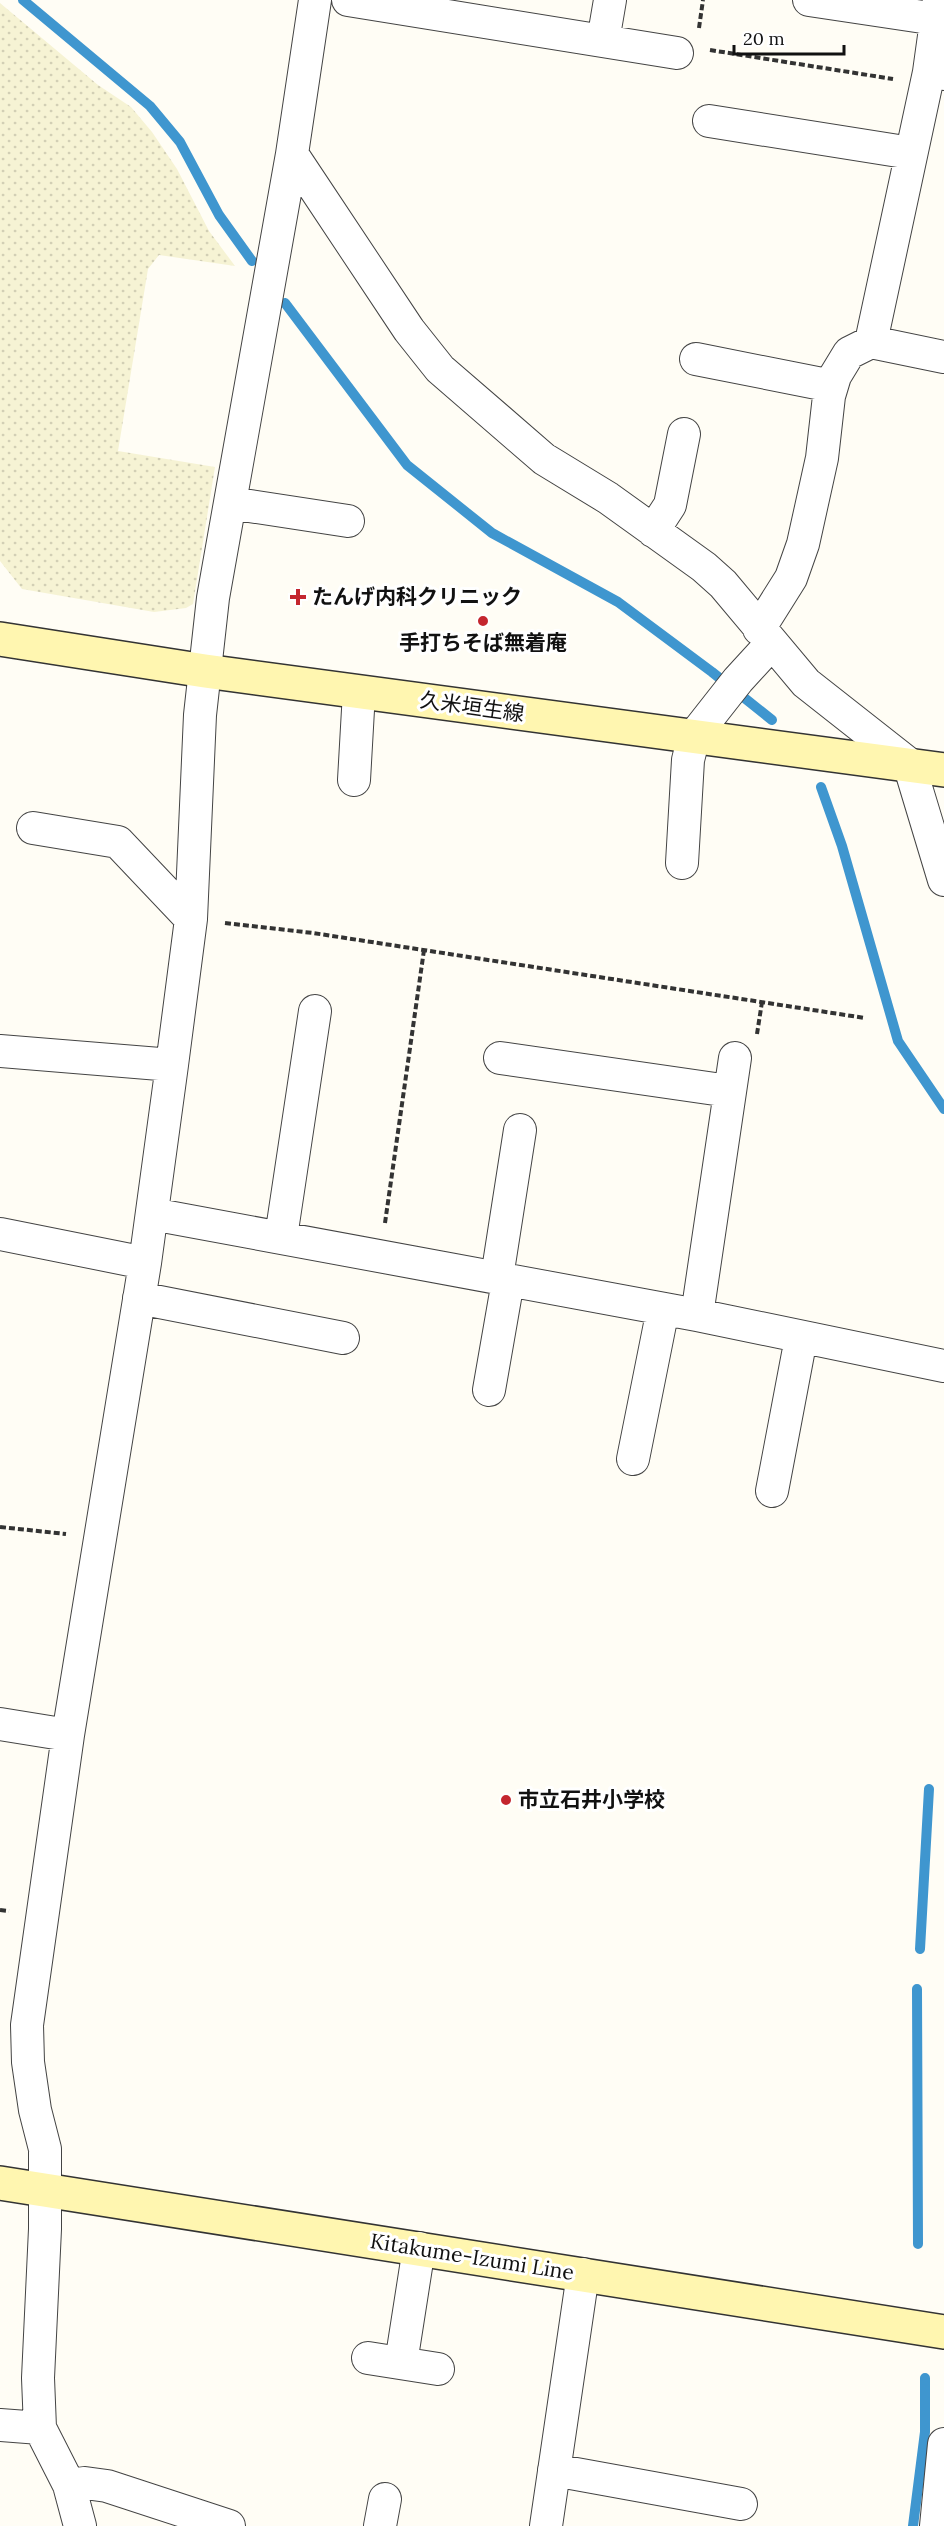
<svg xmlns="http://www.w3.org/2000/svg" width="944" height="2526" font-family="Lora,'Noto Sans JP',serif">
<defs>
<pattern id="farmland-dots" width="8" height="8" patternUnits="userSpaceOnUse" patternTransform="scale(1.5)"><rect width="8" height="8" fill="#f6f3d4"/><path d="M2 2h.1M6 6h.1" fill="none" stroke="#d2cfb5" stroke-width="1.8" stroke-linecap="round"/></pattern>
</defs>
<rect width="100%" height="100%" fill="#fffdf5"/>
<path fill="url(#farmland-dots)" d="M0,3L98,85L131,107L152,132L177,169L209,231L235,266L159,255L148,269L118,451L215,467L193,604L186,608L154,612L22,589L0,561Z"/>
<g fill="none" stroke-linecap="round" stroke-linejoin="round">
<path stroke="#3f96cf" stroke-width="10" d="M23,0L150,106L180,142L219,215L252,261
M285,303L407,465L492,533L618,602L712,672L772,720
M821,787L842,846L898,1041L944,1109
M920,1949L929,1789
M917,1989L918,2244
M913,2526L925,2432V2378"/>
<defs>
<path id="street" d="M348,0L677,53
M809,0L936,19
M939,0L929,72L944,74
M603,41L610,0
M709,121L911,153
M292,154L409,330L440,369L544,459L608,498L704,567L723,584L806,683L909,764L944,880
M871,342L944,357
M696,359L832,386
M230,503L348,521
M653,531L670,505L684,434
M759,629L791,578L803,544L822,458L829,396L835,376L849,353L871,342L929,72
M354,780L359,692
M33,828L118,842L191,919
M682,863L688,760L694,736L738,680L771,644
M0,1051L172,1065
M500,1058L729,1091
M152,1214L697,1315L944,1366
M0,1234L145,1263
M281,1237L315,1011
M497,1277L520,1130
M139,1298L343,1338
M697,1315L735,1058
M489,1390L508,1281
M633,1459L663,1309
M772,1491L801,1338
M0,1724L68,1735
M368,2358L438,2369
M401,2363L419,2248
M0,2425L40,2428
M554,2470L741,2504
M69,2485L85,2483L107,2486L229,2526
M80,2526L69,2485L40,2428L38,2378L45,2229V2149L35,2110L28,2062L27,2025L68,1735L145,1263L172,1065L191,919L200,715L213,598L292,154L315,0
M380,2526L385,2499
M546,2526L583,2274
M936,2526L944,2444"/>
<path id="secondary" d="M0,639L205,671L944,770
M0,2183L944,2332"/>
</defs>
<use href="#street" stroke="#444" stroke-width="34"/>
<use href="#secondary" stroke="#333" stroke-width="36"/>
<path stroke="#333" stroke-width="4" stroke-dasharray="6 3" stroke-linecap="butt" d="M699,28L703,0
M710,50L893,79
M225,923L313,933L865,1018
M757,1034L762,1002
M385,1223L424,950
M0,1527L66,1534
M0,1910L9,1911"/>
<use href="#street" stroke="#fff" stroke-width="32"/>
<use href="#secondary" stroke="#fff6b0" stroke-width="33"/>
</g>
<g fill="#c4262e" stroke="#fff" stroke-width="2">
<path d="M295 588h6v6h6v6h-6v6h-6v-6h-6v-6h6z"/>
<circle cx="483" cy="621" r="6"/>
<circle cx="506" cy="1800" r="6"/>
</g>
<g text-anchor="middle" stroke-width="6" stroke-linejoin="round" paint-order="stroke">
<g font-size="21" font-weight="bold" fill="#111" stroke="#fff" text-anchor="start">
<text x="312" y="604">たんげ内科クリニック</text>
<text x="483" y="650" text-anchor="middle">手打ちそば無着庵</text>
<text x="518" y="1807">市立石井小学校</text>
</g>
<g font-size="21" fill="#111" stroke="#fff">
<text transform="translate(472 707) rotate(8)" y="7">久米垣生線</text>
<text transform="translate(472 2257) rotate(9)" y="7">Kitakume-Izumi Line</text>
</g>
</g>
<path d="M734 45v9h110v-9" fill="none" stroke="#111111" stroke-width="3"/>
<text x="743" y="45" font-size="18" fill="#111111" stroke="#ffffff" stroke-width="4.5" paint-order="stroke">20 m</text>
</svg>
